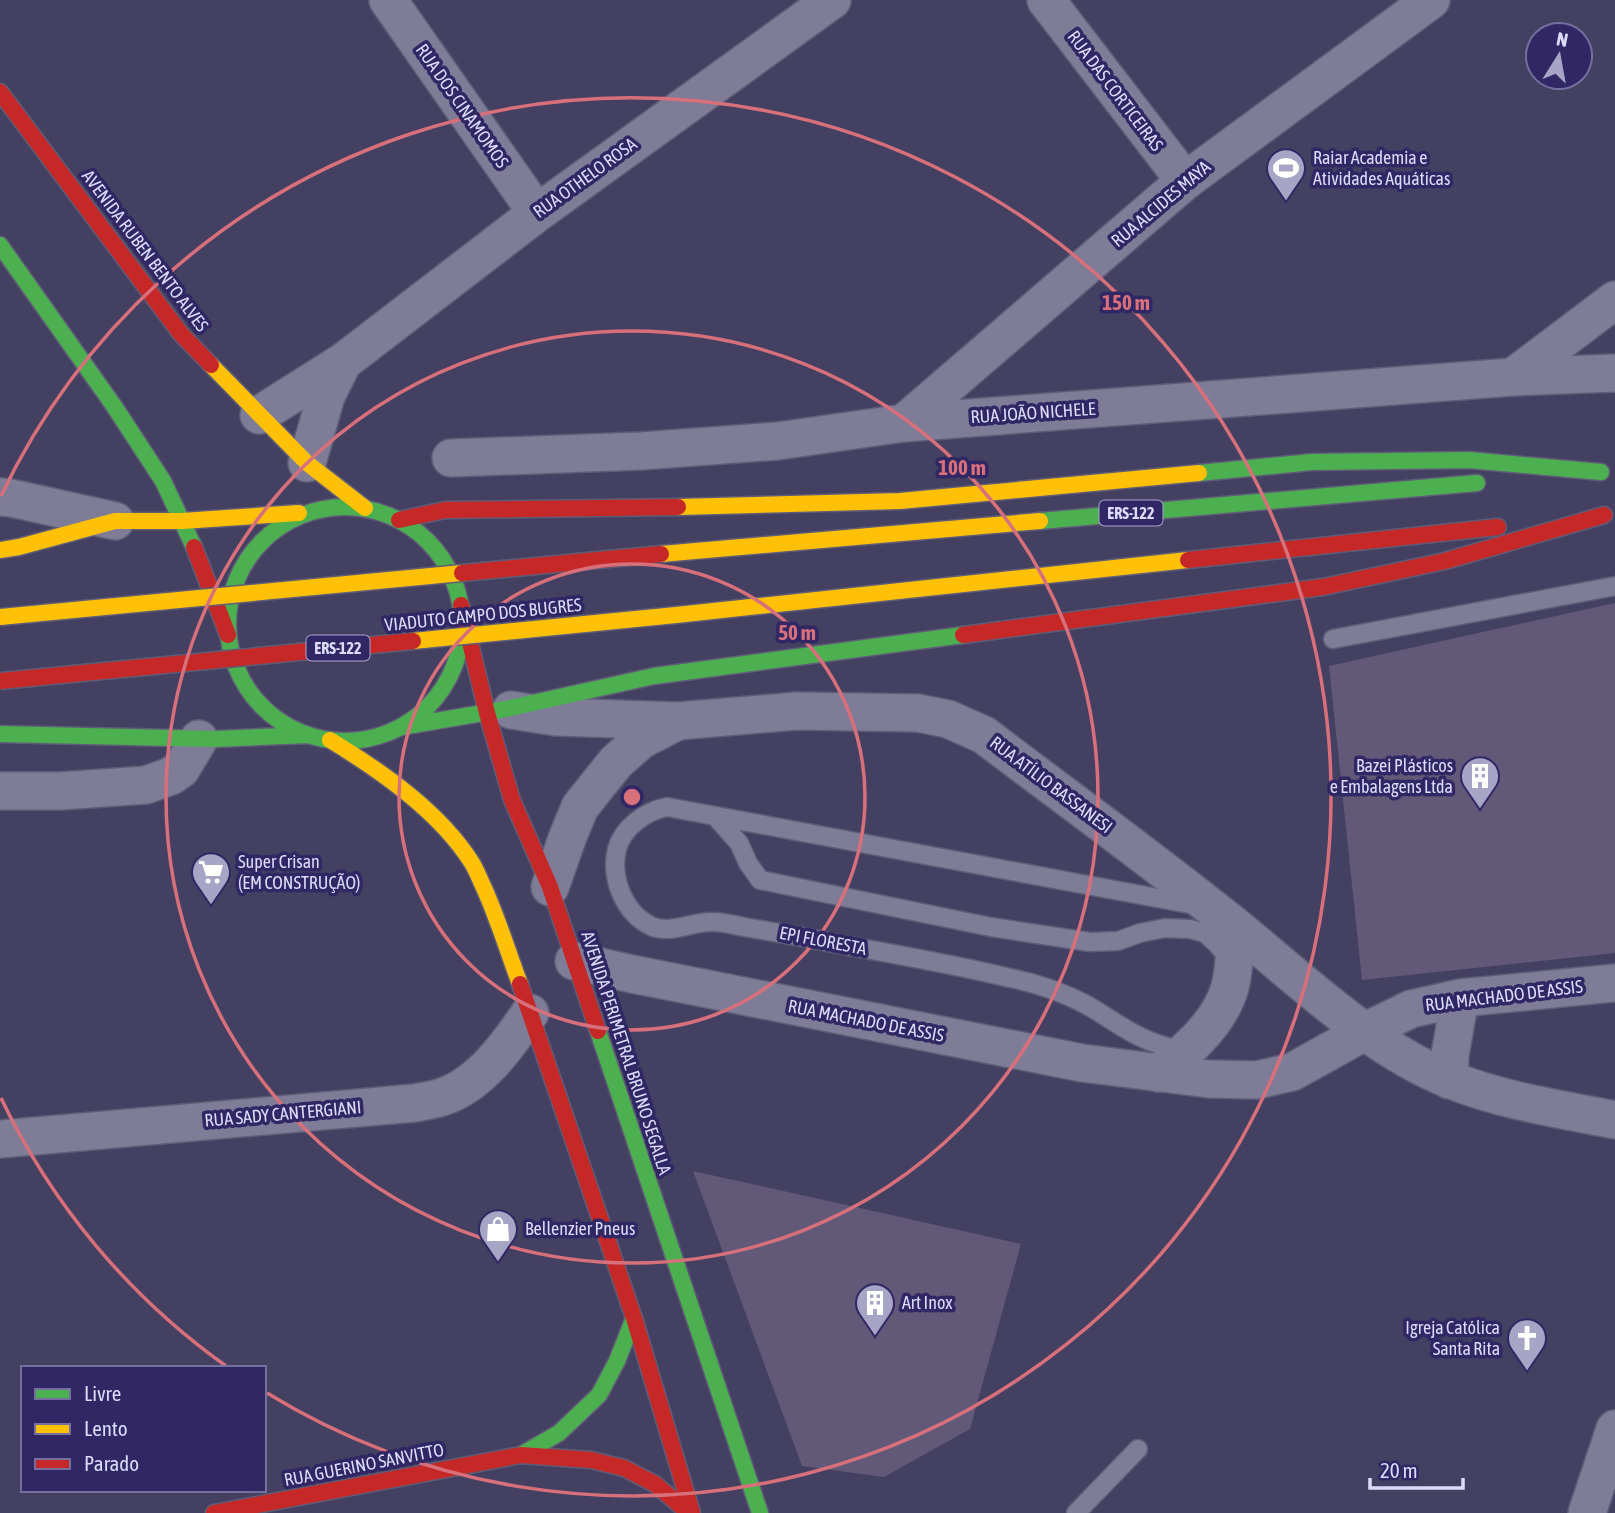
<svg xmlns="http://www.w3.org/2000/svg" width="1615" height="1513" font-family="'Asap Condensed',sans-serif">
<rect width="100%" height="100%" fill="#444062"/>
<path fill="#625878" d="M1615,603V953L1362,980L1329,666Z
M693,1171L1021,1244L970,1429L884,1477L802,1466Z"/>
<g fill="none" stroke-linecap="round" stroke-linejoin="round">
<defs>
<path id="lane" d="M1333,639L1615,586
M715,816L739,843L748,863L760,880L991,927L1090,942L1118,941L1140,933L1165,928L1190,929L1205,933L1217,944L1231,961
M1185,1052C1172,1048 1157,1045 1145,1039C1124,1030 1105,1015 1085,1004C1062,992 1035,983 1010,978C952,964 892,954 833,943C806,937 778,933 750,928C738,926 725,922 713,922C692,921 671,935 651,926C624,913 610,878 617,849C623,827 646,811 667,807L1195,905
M1076,1513L1138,1449"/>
<path id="street" d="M388,0L537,213
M1046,0L1185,181
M1513,377L1615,300
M259,415L343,362L537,213L832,0
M904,423L1185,181L1431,0
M451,458L641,451L778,441L904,423L1513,377L1615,373
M307,463L326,396L343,362
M0,497L11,498L115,521
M511,710L556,717L678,721L797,711L918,713L948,719L984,735C1068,799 1154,861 1236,927C1301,980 1372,1049 1451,1080C1503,1101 1560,1109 1615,1120
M0,791H60L146,785L171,776L181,769L199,739
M550,887L568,836L580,807L616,762L641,740L676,722
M574,961L632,974L1082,1063L1209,1079L1257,1080L1292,1072L1364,1032L1411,1009L1460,998L1615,983
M1158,1073C1187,1052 1220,1023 1230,987C1235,967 1235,947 1236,927
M1449,1080L1450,1055L1460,998
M0,1139L415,1103C424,1101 434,1100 442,1097C480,1085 508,1045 530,1013
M1587,1513L1615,1429"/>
<path id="fast" d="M0,245L114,406L163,481L194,547
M1199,473L1312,462L1469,460L1601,472
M228 624a117 117 0 1 1 234 0a117 117 0 1 1-234 0Z
M1040,521L1477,483
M401,727L506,709L654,676L963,635
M0,734L215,739L309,735
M598,1031L760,1513
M521,1455L559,1433L599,1395L617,1361L634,1318"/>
<path id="slow" d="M211,365L307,463L365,508
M678,507L900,501L1199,473
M0,550L19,547L115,521H182L299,513
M661,554L1040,521
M676,615L1188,560
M330,740C381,771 440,812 472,863C477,871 480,880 484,888C498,919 508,952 520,984"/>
<path id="jam" d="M0,92L181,334L211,365
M399,520L445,510L678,507
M194,547L228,635
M1188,560L1498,527
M461,605L487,713L512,800L550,887L598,1031
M963,635L1323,587L1445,561L1604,515
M520,984L634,1318L692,1513
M214,1513L521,1455L591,1460L624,1468L655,1484L689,1513"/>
</defs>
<use href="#lane" stroke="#5f5c77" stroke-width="21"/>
<use href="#street" stroke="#5f5c77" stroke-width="40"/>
<use href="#fast" stroke="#5f5c77" stroke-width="19"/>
<use href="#slow" stroke="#5f5c77" stroke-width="19"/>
<use href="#jam" stroke="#5f5c77" stroke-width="19"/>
<use href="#lane" stroke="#7f7c97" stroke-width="18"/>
<use href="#street" stroke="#7f7c97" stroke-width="37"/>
<use href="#fast" stroke="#4caf50" stroke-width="16"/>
<use href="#slow" stroke="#ffc107" stroke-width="16"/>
<use href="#jam" stroke="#c62828" stroke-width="16"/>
<defs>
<path id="slow-bridge" d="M0,617L462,573
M413,641L676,615"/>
<path id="jam-bridge" d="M462,573L661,554
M0,681L413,641"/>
</defs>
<use href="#slow-bridge" stroke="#5f5c77" stroke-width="19" stroke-linecap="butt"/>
<use href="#jam-bridge" stroke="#5f5c77" stroke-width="19" stroke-linecap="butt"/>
<use href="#slow-bridge" stroke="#ffc107" stroke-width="16"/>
<use href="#jam-bridge" stroke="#c62828" stroke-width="16"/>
</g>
<g fill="none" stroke="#d8707c" stroke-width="3.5">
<circle cx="632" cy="797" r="233"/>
<circle cx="632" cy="797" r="466"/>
<path d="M226 1366A699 699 0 0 1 1 1098M1 496A699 699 0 1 1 267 1393"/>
</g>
<defs>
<symbol id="stadium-pin" viewBox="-11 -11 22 30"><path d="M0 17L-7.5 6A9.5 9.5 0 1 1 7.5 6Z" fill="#a7a5c5" stroke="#302764"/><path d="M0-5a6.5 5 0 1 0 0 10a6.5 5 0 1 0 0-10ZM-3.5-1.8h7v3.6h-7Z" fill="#fff"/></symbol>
<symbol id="building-pin" viewBox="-11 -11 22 30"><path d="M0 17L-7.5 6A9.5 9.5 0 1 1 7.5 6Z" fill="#a7a5c5" stroke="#302764"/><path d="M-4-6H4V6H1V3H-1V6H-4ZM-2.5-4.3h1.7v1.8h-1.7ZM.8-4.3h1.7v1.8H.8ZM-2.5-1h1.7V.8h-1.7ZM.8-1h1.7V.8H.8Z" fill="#fff"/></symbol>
<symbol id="supermarket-pin" viewBox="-11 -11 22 30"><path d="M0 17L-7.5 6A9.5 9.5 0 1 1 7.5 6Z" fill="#a7a5c5" stroke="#302764"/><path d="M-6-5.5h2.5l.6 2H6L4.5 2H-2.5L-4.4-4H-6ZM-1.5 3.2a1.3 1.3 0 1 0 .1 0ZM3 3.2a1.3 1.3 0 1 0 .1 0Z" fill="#fff"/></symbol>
<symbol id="shop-pin" viewBox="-11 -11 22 30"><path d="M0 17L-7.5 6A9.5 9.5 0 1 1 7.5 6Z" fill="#a7a5c5" stroke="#302764"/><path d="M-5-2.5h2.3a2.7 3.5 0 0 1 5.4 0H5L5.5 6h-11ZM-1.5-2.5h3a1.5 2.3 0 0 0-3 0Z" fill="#fff"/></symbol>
<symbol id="church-pin" viewBox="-11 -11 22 30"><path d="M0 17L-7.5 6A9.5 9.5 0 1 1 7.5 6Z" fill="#a7a5c5" stroke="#302764"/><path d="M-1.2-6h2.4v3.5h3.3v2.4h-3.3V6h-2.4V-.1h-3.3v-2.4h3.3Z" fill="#fff"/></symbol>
</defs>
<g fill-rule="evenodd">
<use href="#stadium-pin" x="1264" y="146" width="44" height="60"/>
<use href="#building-pin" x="1458" y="754" width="44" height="60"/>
<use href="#supermarket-pin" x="189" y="850" width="44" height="60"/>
<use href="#shop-pin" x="476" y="1207" width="44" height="60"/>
<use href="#building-pin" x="853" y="1281" width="44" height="60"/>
<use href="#church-pin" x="1505" y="1316" width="44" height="60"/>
</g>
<g text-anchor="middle" stroke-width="7" stroke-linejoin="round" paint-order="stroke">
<g fill="#302764" stroke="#a8a6cd" stroke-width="2">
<rect x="1099.5" y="500.5" width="63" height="25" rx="5"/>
<rect x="306.5" y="635.5" width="63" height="25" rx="5"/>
</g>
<g font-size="16" font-weight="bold" fill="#dcdcfa">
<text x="1131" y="519">ERS-122</text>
<text x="338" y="654">ERS-122</text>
</g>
<g font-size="18" fill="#dcdcfa" stroke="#302764">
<text transform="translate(1115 91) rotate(53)" y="6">RUA DAS CORTICEIRAS</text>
<text transform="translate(462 106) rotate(55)" y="6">RUA DOS CINAMOMOS</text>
<text transform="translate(585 178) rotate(-36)" y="6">RUA OTHELO ROSA</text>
<text transform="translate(1161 204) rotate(-40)" y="6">RUA ALCIDES MAYA</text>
<text transform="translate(145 251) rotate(53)" y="6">AVENIDA RUBEN BENTO ALVES</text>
<text transform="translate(1033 413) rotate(-4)" y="6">RUA JOÃO NICHELE</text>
<text transform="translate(483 615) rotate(-6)" y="6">VIADUTO CAMPO DOS BUGRES</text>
<text transform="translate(1051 785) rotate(37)" y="6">RUA ATÍLIO BASSANESI</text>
<text transform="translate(823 941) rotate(11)" y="6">EPI FLORESTA</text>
<text transform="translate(1504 996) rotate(-7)" y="6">RUA MACHADO DE ASSIS</text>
<text transform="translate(866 1021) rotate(11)" y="6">RUA MACHADO DE ASSIS</text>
<text transform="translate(626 1053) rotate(72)" y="6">AVENIDA PERIMETRAL BRUNO SEGALLA</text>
<text transform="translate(283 1114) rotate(-5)" y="6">RUA SADY CANTERGIANI</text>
<text transform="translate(364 1465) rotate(-11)" y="6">RUA GUERINO SANVITTO</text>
</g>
<g font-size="18" fill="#dcdcfa" stroke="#302764" text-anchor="start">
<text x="1313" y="164">Raiar Academia e<tspan x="1313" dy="21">Atividades Aquáticas</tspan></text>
<text x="1453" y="772" text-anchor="end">Bazei Plásticos<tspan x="1453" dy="21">e Embalagens Ltda</tspan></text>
<text x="238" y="868">Super Crisan<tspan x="238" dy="21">(EM CONSTRUÇÃO)</tspan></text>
<text x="525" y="1235">Bellenzier Pneus</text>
<text x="902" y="1309">Art Inox</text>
<text x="1500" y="1334" text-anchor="end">Igreja Católica<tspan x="1500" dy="21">Santa Rita</tspan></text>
</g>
</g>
<circle cx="632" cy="797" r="10" fill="#d8707c" stroke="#302764" stroke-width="3.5"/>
<g font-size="21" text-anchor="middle" font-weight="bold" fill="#d8707c" stroke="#302764" stroke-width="7" stroke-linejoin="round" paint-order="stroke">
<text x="1126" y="310">150 m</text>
<text x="962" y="475">100 m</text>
<text x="797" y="640">50 m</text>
</g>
<rect x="21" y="1366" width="245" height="126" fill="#302764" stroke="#756fa0" stroke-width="2"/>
<rect x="35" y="1389" width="35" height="10" fill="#4caf50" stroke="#756fa0" stroke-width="2"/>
<text x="84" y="1401" font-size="21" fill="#dcdcfa">Livre</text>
<rect x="35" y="1424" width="35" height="10" fill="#ffc107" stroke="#756fa0" stroke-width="2"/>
<text x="84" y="1436" font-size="21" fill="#dcdcfa">Lento</text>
<rect x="35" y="1459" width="35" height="10" fill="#c62828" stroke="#756fa0" stroke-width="2"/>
<text x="84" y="1471" font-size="21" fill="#dcdcfa">Parado</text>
<g transform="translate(1559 56) rotate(11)"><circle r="33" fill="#302764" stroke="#756fa0" stroke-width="2"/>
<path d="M0-5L12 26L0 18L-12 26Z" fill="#a7a5c5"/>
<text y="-10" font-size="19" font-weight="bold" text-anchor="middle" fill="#dcdcfa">N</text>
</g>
<path d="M1370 1478v10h93v-10" fill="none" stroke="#dcdcfa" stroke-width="3.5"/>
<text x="1380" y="1478" font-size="21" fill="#dcdcfa" stroke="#302764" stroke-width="5" paint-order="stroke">20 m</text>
</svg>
